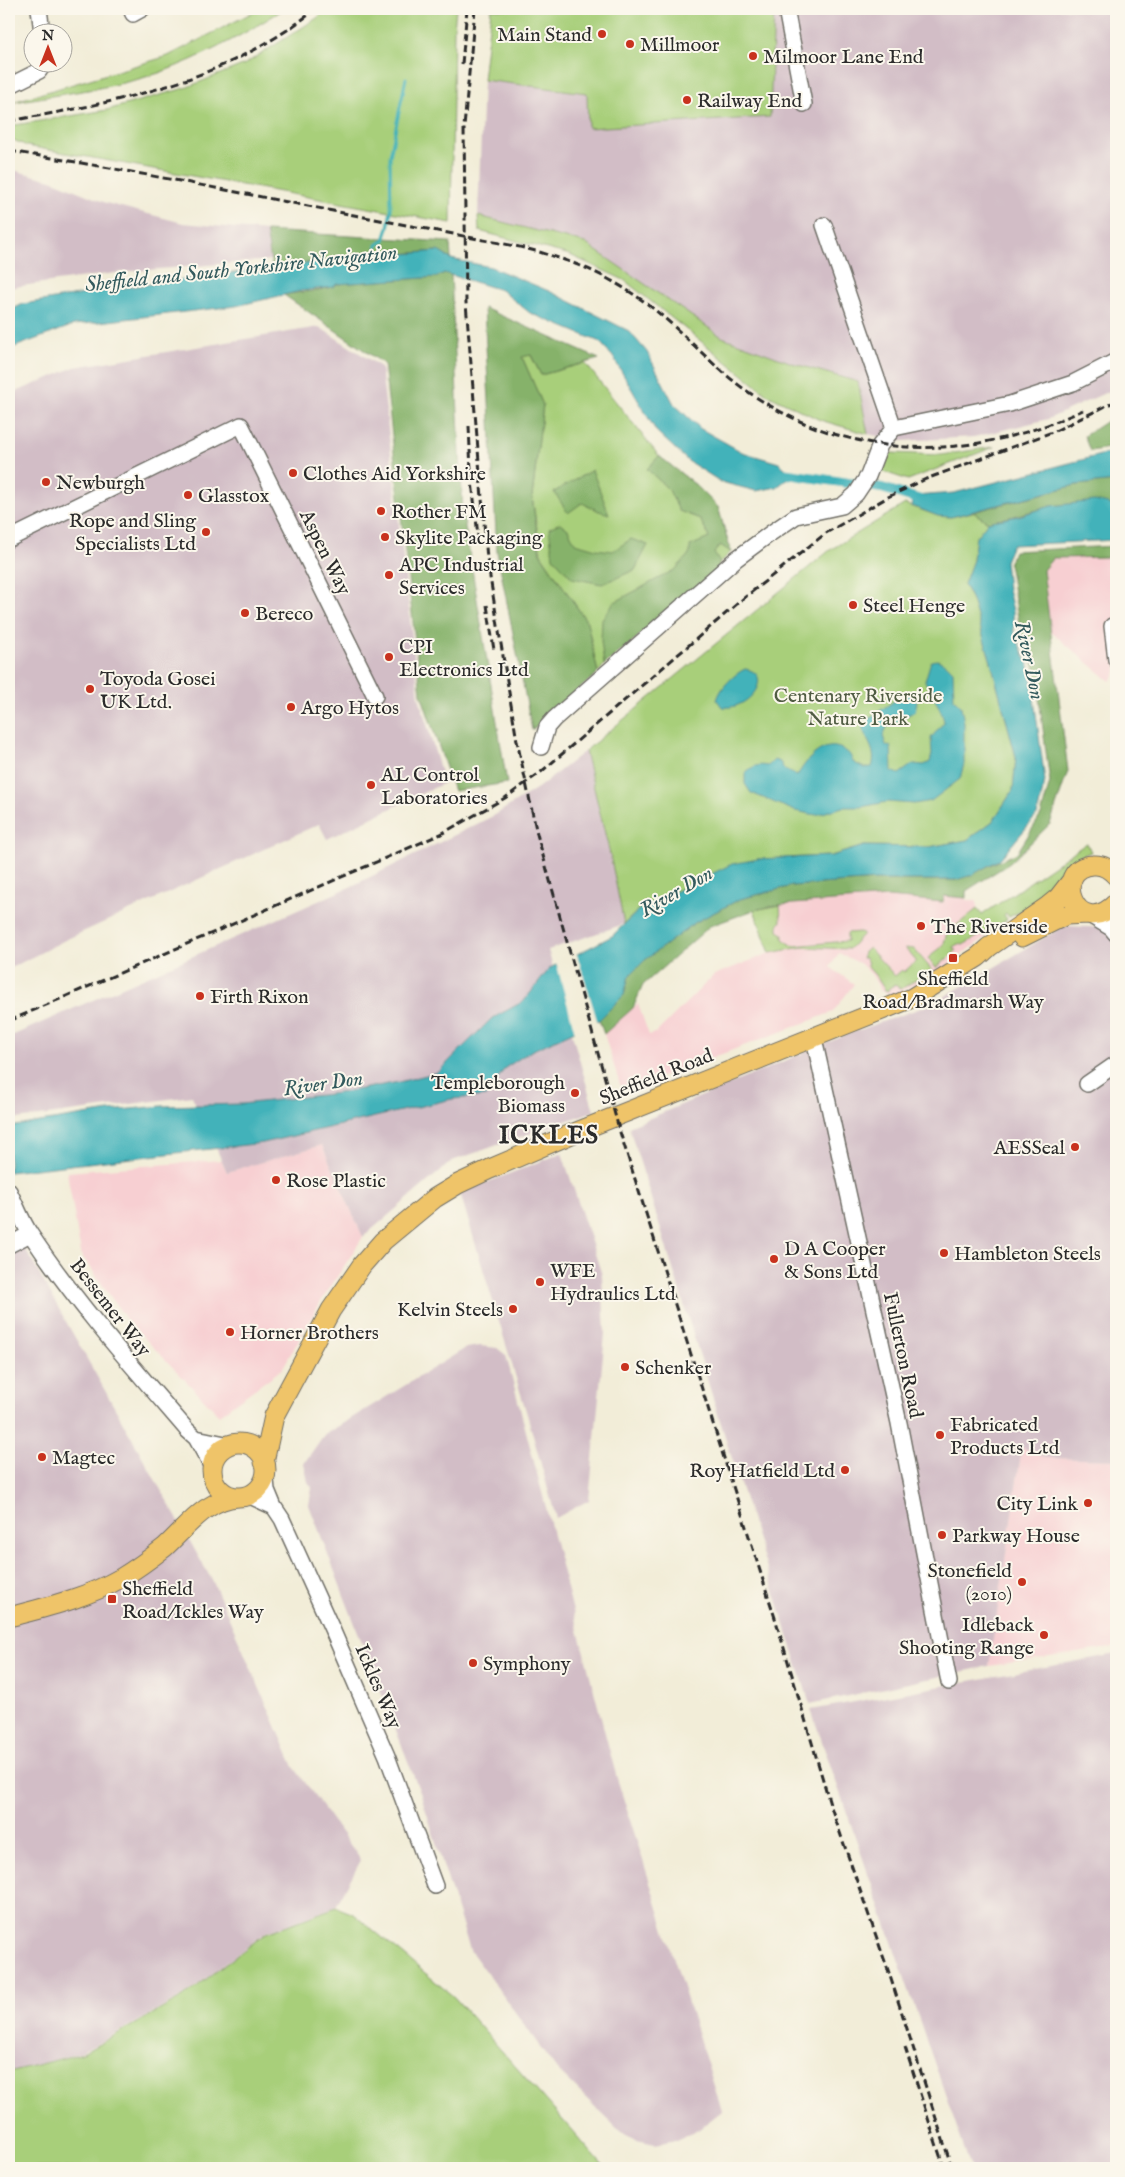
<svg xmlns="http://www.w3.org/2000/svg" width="1125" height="2177" font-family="'IM FELL English',serif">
<rect width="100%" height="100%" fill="#fbf7ec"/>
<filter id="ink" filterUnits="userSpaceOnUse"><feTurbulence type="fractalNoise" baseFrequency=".02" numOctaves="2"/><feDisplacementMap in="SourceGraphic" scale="10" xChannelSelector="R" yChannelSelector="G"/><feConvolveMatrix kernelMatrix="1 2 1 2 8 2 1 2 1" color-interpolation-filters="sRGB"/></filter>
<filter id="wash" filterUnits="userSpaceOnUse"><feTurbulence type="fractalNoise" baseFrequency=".0096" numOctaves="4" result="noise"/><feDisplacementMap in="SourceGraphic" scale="20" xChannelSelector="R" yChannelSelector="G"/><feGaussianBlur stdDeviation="1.12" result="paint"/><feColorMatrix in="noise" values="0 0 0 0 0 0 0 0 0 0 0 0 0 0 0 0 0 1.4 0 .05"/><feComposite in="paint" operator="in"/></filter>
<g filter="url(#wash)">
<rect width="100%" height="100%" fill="#f2edd8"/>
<path fill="#f7cfd2" d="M1116,557V673L1110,681L1051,632L1043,570L1053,558Z
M910,891H966V900H977V909L990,934L935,974L897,994L891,995L881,991L872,975L861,964L839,953L830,967L854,984L833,1012L627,1090L620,1085L604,1034L638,1004L649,1035L657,1032L714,975L770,953L754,910L780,905L888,897Z
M322,1145L363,1237L320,1303L282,1369L219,1415L126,1319L81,1254L67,1172L221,1160L227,1172Z
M1022,1447L1046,1458L1116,1460V1647L989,1666Z"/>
<path fill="#d2bdc6" d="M774,9H1116V388L1048,419L974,437L901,441L868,434L858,382L792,363L722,337L585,243L478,216L483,80L587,93L588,127L770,117Z
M9,169L51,180L106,203L183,223L266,231L270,260L122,272L14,287L9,291Z
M319,327L381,367L419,697L444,783L327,839L319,824L65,940L9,969V395L75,367Z
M585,751L610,854L624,924L548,950L594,1111L452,1161L363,1237L322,1145L227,1172L192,1096L9,1120V1037L350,887L495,815L539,787Z
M1064,926L1111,928L1116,934V1460L1046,1458L1022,1447L989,1666L810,1704L716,1408L629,1127L848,1034L932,1004Z
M562,1153L602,1275L605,1334L589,1500L556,1518L527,1414L460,1193Z
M24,1247L214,1584L294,1767L361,1860L336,1906L266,1932L183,1996L82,2052L9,2072V1255Z
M480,1346L497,1348L506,1355L616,1775L722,2111L699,2129L676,2140L655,2144L637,2140L622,2133L557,2070L470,1950L421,1795L309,1505L312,1487L308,1482L304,1463L324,1435L466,1348Z
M1116,1654V2168H971L811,1710Z"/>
<path fill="#a8cf7a" stroke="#6a7d52" d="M259,9H284C245,34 203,57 159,73C111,89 58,94 9,103L168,56Z
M327,9H456L454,29L451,223L27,146L9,138V126L107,110L185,88L245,64L317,18Z
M491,9H774L770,117L588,128L587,93L483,80Z
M478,216L585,243L722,337L792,363L858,382L868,434L820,420L767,394L624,280L570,255L479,231Z
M530,354L541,375L585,363L659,456L697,486L718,507L731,552L720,563L716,572L604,665L598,673L587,622L541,554L532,497L543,405L522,357Z
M994,447L908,480L881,471L891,453L941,455Z
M905,504L938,516L951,517L973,512L988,522L976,537L973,560L964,584L972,600L991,662L1016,757L1013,790L993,821L967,840L929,847L864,846L831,856L758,859L641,908L624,924L610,854L585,751L830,550Z
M1087,843L1091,852C1061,863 1070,870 1053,890C1042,902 1023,910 1009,917L1006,913L1004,915L1007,919L1002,923L963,945L958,944L953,947L956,951L936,968L928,958L943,946L947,933L977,909L982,915Z
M780,905L781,921L778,926V931L783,934V939L793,946L847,941V933L860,932L863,934L849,949L803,947L770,953L754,910Z
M869,948L895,976L902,970L904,972L916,961L905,948L914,949L932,970L901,989L895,985L889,988L888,991L885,990L875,975L866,965L868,963L865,958H862L864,952Z
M336,1907L354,1914L454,1997L605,2168H9V2072L83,2053L183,1997L266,1933Z"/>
<path fill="#86b26a" stroke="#586e4a" d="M266,231L450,242L451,259L438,251L357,257L272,267Z
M444,273L451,274L463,514L507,783L454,791L421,694L384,364L284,295C297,292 328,291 337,284L437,277Z
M484,308L599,359L541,375L531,355L522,357L543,405L532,497L540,553L587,622L598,673L532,730L497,552Z
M1116,415V447L1090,451L1084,436Z
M659,456L697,486L718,507L731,552L720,545L714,553L720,563L716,572L604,665L601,641L602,620L613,603L676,569L690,553V546L709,538L700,519L679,511L669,490L647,469Z
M592,470L609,514L599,511L582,503L568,513L554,492Z
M1116,481V506C1070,496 1033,513 988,522L973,512L1076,485Z
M560,523L568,529L575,543L596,549L613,551L631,539L648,545L635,570L602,584L572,578L553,557L549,528Z
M1116,546V557L1053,558L1043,570L1068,771L1050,824L1010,863L966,891V898L944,896L943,902L888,897L780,905L754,910L710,926L643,985L633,1008L604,1034L599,1020L624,995L629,976L645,960L696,922L740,899L792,886L876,880H956L1017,853L1041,815L1050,782L1035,668L1021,635L1009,563L1014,551Z"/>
<path fill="#42b2ba" stroke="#366e72" d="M438,251L451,259L491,267L549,291L629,331L647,352L674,404L701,429L742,452L779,463L787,470L786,480L777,487L756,491L721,482L688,461L656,431L613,357L600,342L530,313L501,290L444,273L437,277L337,284L333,287L301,291L236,306L74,325L9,349V311L23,304C161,281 299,262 438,251Z
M1116,451V481L1076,485L951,517L938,516L912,506L915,496L954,493Z
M1095,501L1116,506V540L1012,545L1005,561L1008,589L1013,611L1014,632L1030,669L1045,781L1037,815L1000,859L972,875L956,880H876L792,886L740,899L696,922L645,960L629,976L624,995L599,1020L531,1051L505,1068L486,1096L452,1099L263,1143L9,1172V1127L109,1111L162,1106L242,1104L339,1093L399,1082L438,1072L491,1019L524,1001L550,968L612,936L641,908L732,864L758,859L831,856L864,846L929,847L967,840L993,821L1013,790L1016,757L991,662L972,600L964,584L973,560L976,537L988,522L1018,516L1051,506Z
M937,660L946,664L953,671L954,699L961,706L964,723V764L960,779L931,801L914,804L887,802L861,807H843L816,815L795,811L751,793L745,784V773C753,766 757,764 768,766L774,760L780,762L784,769L797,776C806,760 825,736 847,752C851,754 851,759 853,762C856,764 861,766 864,768L872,767C878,748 863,739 862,723L906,693L913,694L917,702L915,711L887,727L883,736L886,745L891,747L892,771L899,774L913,764L924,765L930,762L932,754L931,738L944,722C943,712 931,692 925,681L931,661Z
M745,669C775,673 750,711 722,707L717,700C720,688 734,674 745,669Z"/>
<path fill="#f2edd8" d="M576,951L598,1023L575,1033L556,962Z"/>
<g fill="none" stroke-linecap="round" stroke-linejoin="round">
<path stroke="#42b2ba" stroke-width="3" d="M376,260L377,245L384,240L388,228L391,210L390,156L406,78"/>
<path stroke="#42b2ba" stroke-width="10" d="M775,472L882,488L927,502"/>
</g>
</g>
<g filter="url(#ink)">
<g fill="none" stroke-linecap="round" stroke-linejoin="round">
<defs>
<path id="minor" d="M39,9L42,32
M131,9L133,14L142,9
M786,9L804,104
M9,86L39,71L45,62
M824,225L894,428
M9,539L241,425L375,696
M1112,626L1116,660
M541,747L547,727L554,719L736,559L771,533L796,516L842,506L856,494L868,476L880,445L894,428L1010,404L1073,383L1116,361
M1088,914L1111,928L1116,934
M814,1039L899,1423L949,1682
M1087,1084L1116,1064
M9,1191C16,1205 22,1222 31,1235C77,1304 133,1367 187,1430L196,1438
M9,1245L30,1234
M212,1467L196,1438L230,1445
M248,1495L274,1507L267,1490L265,1470
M274,1507L282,1519L332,1629L387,1756L435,1886"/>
<path id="major" d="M1116,876C1110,869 1103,864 1093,865C1049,868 1076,943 1116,903
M1022,937L1066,915L1088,914
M212 1470a27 27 0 1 1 54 0a27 27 0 1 1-54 0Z
M264,1462L274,1416L331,1310L362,1265L383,1241L435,1198L458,1184L490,1169L569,1135L912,998L978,957L989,947L1048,906L1058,898L1072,880
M9,1617C47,1607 86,1598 121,1578C136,1569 151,1558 165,1547C187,1527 207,1498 239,1497"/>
</defs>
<use href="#minor" stroke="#716f68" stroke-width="18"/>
<use href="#major" stroke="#716f68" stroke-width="21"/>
<use href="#minor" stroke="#fff" stroke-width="15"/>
<use href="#major" stroke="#efc469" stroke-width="19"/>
<path stroke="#2b2b2b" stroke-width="3" stroke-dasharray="8 4" stroke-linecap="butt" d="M475,9L464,127L466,303L487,559L517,741L537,834L619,1129L776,1621L831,1807L889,1973L952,2168
M462,64L467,9
M9,121C120,102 226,81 316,9
M9,151C124,169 240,193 354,215C394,223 434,230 473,238C499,243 526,247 552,256C579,264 606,276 630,292C672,318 704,360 744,389C848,463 970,463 1083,410
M469,426L471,472L478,536
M487,605L494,650
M9,1021L441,834L505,798L541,772L744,598L826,533L888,497L926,479L1055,431L1116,401
M905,2047L944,2168"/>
</g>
</g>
<g fill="#c8321e" stroke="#fbf7ec" stroke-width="2">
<circle cx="602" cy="34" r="5"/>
<circle cx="630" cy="44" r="5"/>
<circle cx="753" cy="56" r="5"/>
<circle cx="687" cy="100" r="5"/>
<circle cx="293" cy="473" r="5"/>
<circle cx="46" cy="482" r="5"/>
<circle cx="188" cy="495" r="5"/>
<circle cx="381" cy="511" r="5"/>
<circle cx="206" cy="532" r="5"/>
<circle cx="385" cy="537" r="5"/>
<circle cx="389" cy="575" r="5"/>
<circle cx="853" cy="605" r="5"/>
<circle cx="245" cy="613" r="5"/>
<circle cx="389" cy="657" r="5"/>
<circle cx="90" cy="689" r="5"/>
<circle cx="291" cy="707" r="5"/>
<circle cx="371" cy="785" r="5"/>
<circle cx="921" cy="926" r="5"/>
<rect x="948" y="953" width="10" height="10" rx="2.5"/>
<circle cx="200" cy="996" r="5"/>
<circle cx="575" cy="1093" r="5"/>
<circle cx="1075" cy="1147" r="5"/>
<circle cx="276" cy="1180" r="5"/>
<circle cx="944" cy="1253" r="5"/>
<circle cx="774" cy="1259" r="5"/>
<circle cx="540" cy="1282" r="5"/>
<circle cx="513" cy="1309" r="5"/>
<circle cx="230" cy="1332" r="5"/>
<circle cx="625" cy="1367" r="5"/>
<circle cx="940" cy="1435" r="5"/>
<circle cx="42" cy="1457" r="5"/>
<circle cx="845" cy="1470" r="5"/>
<circle cx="1088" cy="1503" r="5"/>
<circle cx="942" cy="1535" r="5"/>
<circle cx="1022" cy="1582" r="5"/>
<rect x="107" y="1594" width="10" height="10" rx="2.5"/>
<circle cx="1044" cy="1635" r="5"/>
<circle cx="473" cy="1663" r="5"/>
</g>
<g text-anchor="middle" stroke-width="4" stroke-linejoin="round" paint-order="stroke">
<g font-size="20" fill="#2b2b2b" stroke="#fbf7ec" text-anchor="start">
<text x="592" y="41" text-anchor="end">Main Stand</text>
<text x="640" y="51">Millmoor</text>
<text x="763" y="63">Milmoor Lane End</text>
<text x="697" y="107">Railway End</text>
<text x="303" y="480">Clothes Aid Yorkshire</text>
<text x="56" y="489">Newburgh</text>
<text x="198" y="502">Glasstox</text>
<text x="391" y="518">Rother FM</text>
<text x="196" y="527" text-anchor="end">Rope and Sling<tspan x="196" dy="23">Specialists Ltd</tspan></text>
<text x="395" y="544">Skylite Packaging</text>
<text x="399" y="571">APC Industrial<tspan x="399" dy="23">Services</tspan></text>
<text x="863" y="612">Steel Henge</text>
<text x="255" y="620">Bereco</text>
<text x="399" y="653">CPI<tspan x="399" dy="23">Electronics Ltd</tspan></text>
<text x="100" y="685">Toyoda Gosei<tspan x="100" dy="23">UK Ltd.</tspan></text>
<text x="301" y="714">Argo Hytos</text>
<text x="381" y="781">AL Control<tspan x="381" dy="23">Laboratories</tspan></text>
<text x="931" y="933">The Riverside</text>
<text x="953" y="985" text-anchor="middle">Sheffield<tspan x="953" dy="23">Road/Bradmarsh Way</tspan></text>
<text x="210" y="1003">Firth Rixon</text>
<text x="565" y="1089" text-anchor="end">Templeborough<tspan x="565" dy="23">Biomass</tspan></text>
<text x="1065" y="1154" text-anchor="end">AESSeal</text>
<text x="286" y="1187">Rose Plastic</text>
<text x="784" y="1255">D A Cooper<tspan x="784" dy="23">&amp; Sons Ltd</tspan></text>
<text x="954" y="1260">Hambleton Steels</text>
<text x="550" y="1277">WFE<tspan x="550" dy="23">Hydraulics Ltd</tspan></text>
<text x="503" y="1316" text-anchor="end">Kelvin Steels</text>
<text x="240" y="1339">Horner Brothers</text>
<text x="635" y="1374">Schenker</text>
<text x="950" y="1431">Fabricated<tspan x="950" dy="23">Products Ltd</tspan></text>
<text x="52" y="1464">Magtec</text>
<text x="835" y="1477" text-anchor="end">Roy Hatfield Ltd</text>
<text x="1078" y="1510" text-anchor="end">City Link</text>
<text x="952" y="1542">Parkway House</text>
<text x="1012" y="1577" text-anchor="end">Stonefield<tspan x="1012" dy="23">(2010)</tspan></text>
<text x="122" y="1595">Sheffield<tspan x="122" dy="23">Road/Ickles Way</tspan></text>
<text x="1034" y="1631" text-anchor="end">Idleback<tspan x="1034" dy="23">Shooting Range</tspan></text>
<text x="483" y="1670">Symphony</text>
</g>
<g font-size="20" fill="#2b2b2b" stroke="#fbf7ec">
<text transform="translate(326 552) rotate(64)" y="7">Aspen Way</text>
<text transform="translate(656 1076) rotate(-22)" y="7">Sheffield Road</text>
<text transform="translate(111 1307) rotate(52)" y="7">Bessemer Way</text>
<text transform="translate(904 1355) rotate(78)" y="7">Fullerton Road</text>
<text transform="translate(379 1686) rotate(67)" y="7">Ickles Way</text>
</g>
<g font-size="20" fill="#505c43" stroke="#fbf7ec">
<text x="858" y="702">Centenary Riverside<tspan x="858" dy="23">Nature Park</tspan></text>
</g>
<g font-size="21" font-style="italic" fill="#335a5d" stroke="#fbf7ec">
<text transform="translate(241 268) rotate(-6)" y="7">Sheffield and South Yorkshire Navigation</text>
<text transform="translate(1030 660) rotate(78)" y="7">River Don</text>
<text transform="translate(676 891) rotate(-30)" y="7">River Don</text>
<text transform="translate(323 1083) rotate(-8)" y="7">River Don</text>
</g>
<g font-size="25" font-weight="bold" letter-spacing="1" fill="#2b2b2b" stroke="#fbf7ec">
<text x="549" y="1143">ICKLES</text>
</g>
</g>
<rect width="1125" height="2177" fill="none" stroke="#fbf7ec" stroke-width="30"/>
<g transform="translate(48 48)"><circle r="24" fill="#fbf7ec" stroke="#a8a59f"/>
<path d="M0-4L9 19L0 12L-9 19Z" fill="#c8321e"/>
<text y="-8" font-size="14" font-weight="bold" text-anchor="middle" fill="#2b2b2b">N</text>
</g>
</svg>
